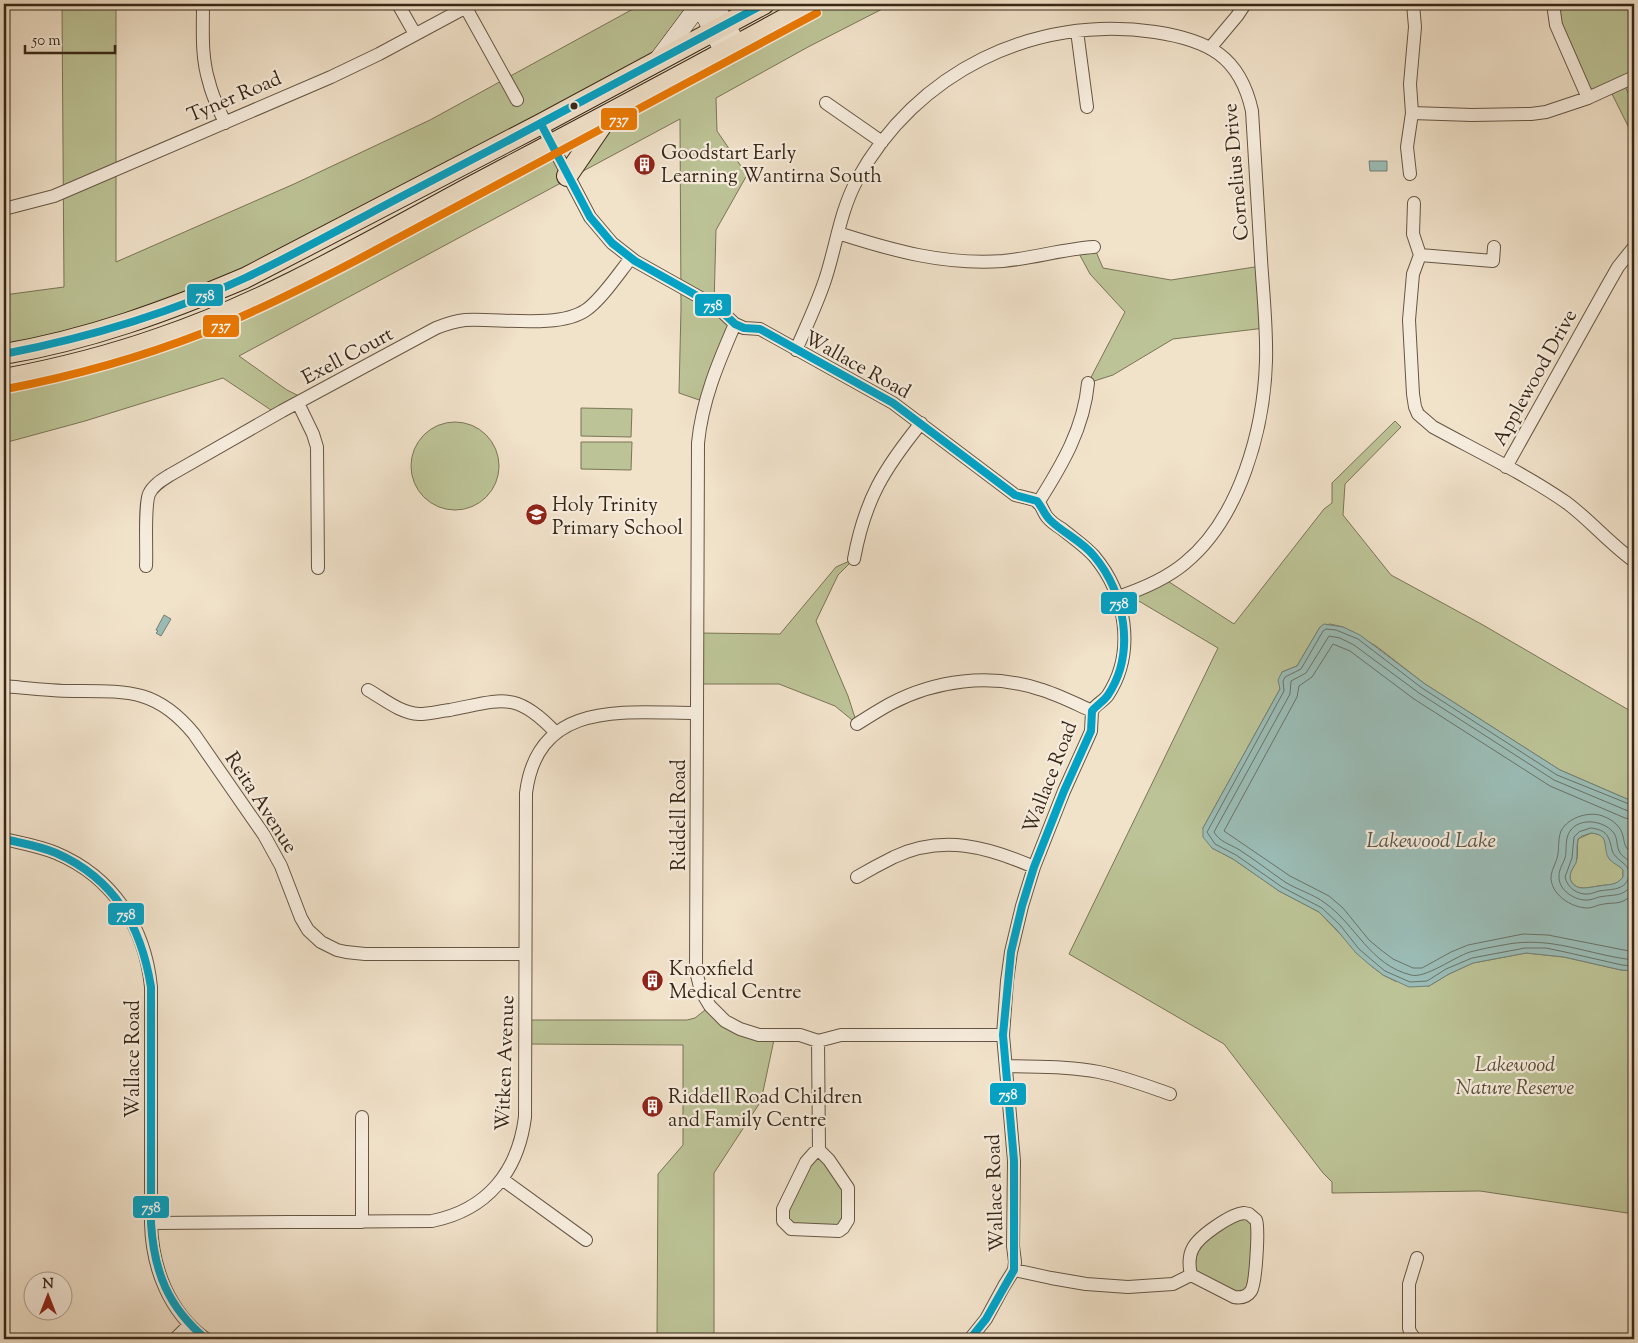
<svg xmlns="http://www.w3.org/2000/svg" width="1638" height="1343" font-family="'Sorts Mill Goudy',serif">
<rect width="100%" height="100%" fill="#f1e2ca"/>
<filter id="stains"><feTurbulence type="fractalNoise" baseFrequency=".004" numOctaves="4"/><feColorMatrix values="0 0 0 0 .2 0 0 0 0 .09 0 0 0 0 .02 0 0 0 .5 -.17"/></filter>
<radialGradient id="worn" r=".72"><stop offset=".6" stop-color="#630" stop-opacity="0"/><stop offset="1" stop-color="#630" stop-opacity=".3"/></radialGradient>
<path fill="#bcc396" stroke="#7a7556" d="M62,4H116V262L294,184L430,120L633,9L650,4H699L656,62L270,266L4,354V295L64,287Z
M812,4H892L808,47L716,98L717,131L747,175L716,230L714,305L732,322L705,402L679,393L681,309L680,119L239,356L287,390L305,399L277,414L223,378L85,421L4,443V379L161,338L551,145L567,175L609,115Z
M1553,4H1634V77L1623,82L1634,105V138L1609,88L1588,98Z
M1094,247L1103,268L1171,280L1261,266L1265,328L1173,339L1113,375L1088,383L1125,312L1090,274L1076,248Z
M581,408L632,409L631,437L581,436Z
M1395,421L1401,427L1345,484L1343,515L1391,575L1483,625L1634,713V802L1560,770L1425,684L1376,646L1343,627L1330,624L1320,627L1297,666L1282,672L1280,689L1203,828L1212,848L1233,859L1279,891L1319,912L1370,965L1383,975L1395,981L1429,986L1449,974L1473,963L1526,953L1564,957L1621,970L1634,971V1214L1480,1191L1332,1193V1182L1323,1173L1224,1044L1069,954L1218,648L1127,594L1163,578L1234,624L1324,509L1332,503V483Z
M411 466a44 44 0 1 1 88 0a44 44 0 1 1-88 0Z
M581,442H632L631,470L581,469Z
M854,559L838,575L816,621L848,696L857,724L835,706L779,684H697V633L780,634L836,567Z
M1591,833C1610,835 1602,844 1609,855C1613,861 1619,866 1623,870V877C1616,887 1609,884 1599,886C1589,887 1577,892 1571,881C1567,874 1575,866 1577,859C1578,852 1577,846 1578,839Z
M710,1006L720,1016L775,1035L761,1101L714,1173V1339H657L658,1174L683,1145V1045L526,1044L525,1020H687L695,1018Z
M814,1153L845,1182L846,1224L791,1229L783,1209Z
M1236,1215L1253,1216L1254,1281L1244,1297L1190,1269V1256Z"/>
<path fill="#9bbdb7" stroke="#738177" fill-rule="evenodd" d="M1369,161H1387V171H1370Z
M164,615L171,619L161,636L156,633L158,631L156,630Z
M1324,624L1343,627L1360,635L1425,684L1560,770L1634,802V971L1621,970L1564,957L1526,953L1473,963L1449,974L1429,986L1409,987L1383,975L1370,965L1356,953L1336,929L1319,912L1279,891L1233,859L1212,848L1203,837V828L1280,689L1278,680L1282,672L1297,666L1320,627ZM1591,833C1612,835 1601,849 1610,860C1614,864 1620,866 1623,870V877C1616,886 1609,884 1599,886C1589,887 1577,892 1571,881C1568,875 1573,868 1576,863C1578,855 1576,847 1578,839L1582,836Z"/>
<g fill="none" stroke-linecap="round" stroke-linejoin="round">
<path stroke="#6a7267" stroke-width="1" d="M1634,806L1557,775L1422,688L1358,639L1336,630L1326,629L1323,631L1301,669L1285,677L1283,681L1284,691L1207,832L1215,844L1236,855L1282,887L1322,908L1340,925L1359,949L1373,961L1385,971L1410,982L1427,981L1446,969L1472,958L1525,948H1546L1565,952L1622,965L1634,966
M1634,812L1628,811L1554,780L1419,693L1354,645L1340,638L1329,636L1306,673L1291,681L1290,694L1214,832C1219,841 1229,844 1238,849C1254,859 1269,871 1285,882C1298,890 1313,894 1325,903C1356,925 1370,965 1411,975C1425,979 1454,957 1470,952C1481,949 1492,947 1503,945C1552,935 1587,955 1634,960
M1634,820L1625,818L1550,786L1414,699L1350,651L1333,644L1312,677L1299,686L1297,697L1224,831L1290,876L1329,896L1343,908L1369,940L1381,950L1393,959L1413,968H1422L1451,952L1468,945L1523,934L1548,935L1634,952
M1591,828C1607,830 1609,836 1612,850C1615,861 1630,863 1629,874C1628,891 1610,889 1599,891C1595,892 1591,894 1588,894C1577,895 1567,887 1565,877L1572,858L1574,837L1579,832Z
M1634,854C1632,852 1627,850 1626,847C1624,844 1624,839 1623,836C1621,827 1613,820 1605,817C1591,810 1568,817 1561,831C1558,839 1559,846 1558,854C1557,862 1552,868 1551,876C1550,894 1571,908 1588,908C1592,908 1595,906 1599,905C1615,901 1620,907 1634,893
M1634,867C1631,860 1621,857 1619,851C1616,844 1618,838 1613,832C1602,819 1575,817 1568,835C1565,843 1567,851 1565,858C1563,864 1559,869 1559,876C1558,890 1575,901 1588,900C1592,900 1595,898 1599,897C1615,894 1626,898 1634,880"/>
<defs>
<path id="street" d="M203,4C203,30 201,57 209,82C212,96 219,109 225,123
M398,4L415,34
M1553,4L1556,25L1588,98
M466,8L517,100
M1077,31L1087,107
M1211,47L1237,16L1245,4
M826,103L882,142
M1412,113L1472,115L1531,114L1546,112L1588,98L1634,77
M541,124L590,217L612,243L635,261L717,307L735,324L744,328L760,329L893,403L1015,495C1022,497 1030,498 1037,501C1042,505 1043,512 1047,517C1051,522 1057,526 1062,529C1073,538 1085,546 1094,556C1126,594 1136,652 1108,695C1104,701 1096,704 1092,711L1091,731L1088,738L1064,791L1034,867L1022,906L1011,952L1007,981L1003,1035L1014,1161L1013,1246L1015,1262L1014,1270L1004,1286L986,1319L970,1339
M1410,174L1407,147L1412,113L1410,84L1415,27L1413,4
M1414,203L1413,234L1420,255L1413,274L1409,320L1413,394L1415,407L1418,414L1433,427C1477,451 1527,475 1567,503C1591,521 1610,544 1634,561
M4,209L54,196L331,77L379,54L472,4
M838,233C894,251 944,265 1003,261C1034,258 1063,249 1094,247
M1420,255L1493,261L1494,247
M735,324C718,363 702,401 698,443L696,971L701,991L710,1006L725,1021L740,1029L759,1035H800L818,1041L841,1035H1003
M796,350C806,327 817,304 825,280C836,247 840,211 857,180C916,72 1034,14 1155,32C1208,40 1240,56 1252,111C1255,161 1258,210 1261,259C1263,293 1267,327 1266,361C1264,429 1240,518 1185,563C1166,579 1142,589 1118,597
M298,403L313,434L317,447L318,568
M1506,467L1606,288L1618,267L1634,247
M1038,503C1062,465 1084,428 1088,383
M854,559C865,499 884,469 921,423
M146,566C147,550 144,507 149,494C153,485 162,480 170,475L282,411L436,328C446,324 455,321 465,320C498,318 559,329 586,310C601,300 619,273 631,258
M4,686C27,688 50,691 73,691C128,691 157,689 194,734L264,835L281,866L301,918L308,930L321,942L337,950L346,952L365,954H525
M368,690C384,699 400,713 419,714C429,714 440,711 450,710C502,700 516,690 556,733
M857,724C868,717 879,710 890,704C935,680 990,673 1039,689C1057,694 1074,703 1092,711
M4,839C21,843 39,846 56,853C113,877 145,927 151,987V1223C152,1268 169,1312 206,1339
M857,877C869,870 882,863 894,857C943,834 988,847 1034,867
M818,1041L819,1150
M1006,1066C1037,1067 1069,1066 1099,1072C1124,1077 1147,1086 1170,1094
M819,1150L829,1160L848,1188V1220L843,1228L839,1231L791,1229L783,1221V1209L806,1162L814,1153Z
M502,1179L586,1240
M1244,1213L1249,1214L1256,1220C1259,1228 1256,1284 1251,1291C1247,1297 1240,1298 1234,1297L1191,1275C1189,1266 1188,1257 1193,1248C1199,1236 1231,1214 1244,1213Z
M362,1222V1117
M151,1223L432,1221C487,1210 518,1172 525,1117L526,793C538,698 627,713 697,713
M1014,1270L1051,1278L1086,1284L1128,1287L1173,1284L1191,1275
M175,1339L189,1325
M1415,1339L1410,1332L1409,1328V1284L1417,1258"/>
<path id="secondary" d="M699,4L724,52
M714,4L737,45
M658,60L699,5"/>
<path id="primary" d="M567,176L606,119
M4,354C88,340 167,311 245,278L541,124L764,4
M4,379C57,369 109,356 160,338C264,303 367,243 463,191C580,129 696,68 812,4"/>
</defs>
<use href="#street" stroke="#665644" stroke-width="14"/>
<use href="#secondary" stroke="#382717" stroke-width="19"/>
<use href="#primary" stroke="#382717" stroke-width="22"/>
<use href="#street" stroke="#f6ecdd" stroke-width="12"/>
<use href="#secondary" stroke="#f6ecdd" stroke-width="18"/>
<use href="#primary" stroke="#f1e2ca" stroke-width="20"/>
<defs>
<path id="bus-1" d="M541,124L590,217L612,243L635,261L717,307L735,324L744,328L760,329L893,403L1015,495L1037,501C1042,507 1044,514 1050,520C1063,533 1082,541 1094,556C1125,593 1136,653 1108,695C1104,701 1097,705 1092,711L1091,731L1064,791L1034,867L1022,906L1011,952L1003,1035L1014,1161V1270L986,1319L970,1339
M4,354C86,338 169,314 245,278C302,251 358,219 414,190C531,129 647,67 764,4
M4,839C21,843 40,846 56,853C115,879 141,926 151,987V1223C154,1272 168,1307 206,1339"/>
<path id="bus-2" d="M6,389C73,376 139,358 203,333C256,312 307,286 357,260L817,13"/>
</defs>
<use href="#bus-1" stroke="#f6ecdd" stroke-width="11"/>
<use href="#bus-2" stroke="#f6ecdd" stroke-width="11"/>
<use href="#bus-1" stroke="#03a2c5" stroke-width="8"/>
<use href="#bus-2" stroke="#eb7902" stroke-width="8"/>
</g>
<defs>
<symbol id="building-disc" viewBox="-11 -11 22 22"><circle r="9.5" fill="#8f2418" stroke="#f6ecdd"/><path d="M-4-6H4V6H1V3H-1V6H-4ZM-2.5-4.3h1.7v1.8h-1.7ZM.8-4.3h1.7v1.8H.8ZM-2.5-1h1.7V.8h-1.7ZM.8-1h1.7V.8H.8Z" fill="#fff"/></symbol>
<symbol id="school-disc" viewBox="-11 -11 22 22"><circle r="9.5" fill="#8f2418" stroke="#f6ecdd"/><path d="M0-5L7-2L0 1L-7-2ZM-4 1L0 2.5L4 1V4Q0 6-4 4Z" fill="#fff"/></symbol>
</defs>
<g fill-rule="evenodd">
<use href="#building-disc" x="632" y="152" width="25" height="25"/>
<use href="#school-disc" x="524" y="502" width="25" height="25"/>
<use href="#building-disc" x="640" y="968" width="25" height="25"/>
<use href="#building-disc" x="640" y="1094" width="25" height="25"/>
</g>
<circle fill="#382717" stroke="#f6ecdd" stroke-width="2" cx="574" cy="106" r="4.5"/>
<g text-anchor="middle" stroke-width="4.5" stroke-linejoin="round" paint-order="stroke">
<g font-size="20" fill="#382717" stroke="#f6ecdd">
<text transform="translate(234 96) rotate(-23)" y="7">Tyner Road</text>
<text transform="translate(1235 172) rotate(-95)" y="7">Cornelius Drive</text>
<text transform="translate(347 355) rotate(-28)" y="7">Exell Court</text>
<text transform="translate(858 364) rotate(29)" y="7">Wallace Road</text>
<text transform="translate(1534 377) rotate(-61)" y="7">Applewood Drive</text>
<text transform="translate(1049 777) rotate(-69)" y="7">Wallace Road</text>
<text transform="translate(262 802) rotate(57)" y="7">Reita Avenue</text>
<text transform="translate(678 815) rotate(-90)" y="7">Riddell Road</text>
<text transform="translate(132 1059) rotate(-90)" y="7">Wallace Road</text>
<text transform="translate(504 1063) rotate(-88)" y="7">Witken Avenue</text>
<text transform="translate(994 1193) rotate(-92)" y="7">Wallace Road</text>
</g>
<g font-size="20" fill="#382717" stroke="#f6ecdd" text-anchor="start">
<text x="661" y="159">Goodstart Early<tspan x="661" dy="23">Learning Wantirna South</tspan></text>
<text x="552" y="511">Holy Trinity<tspan x="552" dy="23">Primary School</tspan></text>
<text x="669" y="975">Knoxfield<tspan x="669" dy="23">Medical Centre</tspan></text>
<text x="668" y="1103">Riddell Road Children<tspan x="668" dy="23">and Family Centre</tspan></text>
</g>
<g font-size="20" font-style="italic" fill="#594e37" stroke="#f6ecdd">
<text x="1515" y="1071">Lakewood<tspan x="1515" dy="23">Nature Reserve</tspan></text>
</g>
<g font-size="21" font-style="italic" fill="#565447" stroke="#f6ecdd">
<text x="1431" y="847">Lakewood Lake</text>
</g>
</g>
<g stroke="#f6ecdd" stroke-width="2">
<rect x="600" y="107" width="38" height="24" rx="5" fill="#eb7902"/>
<rect x="186" y="283" width="38" height="24" rx="5" fill="#03a2c5"/>
<rect x="694" y="293" width="38" height="24" rx="5" fill="#03a2c5"/>
<rect x="202" y="314" width="38" height="24" rx="5" fill="#eb7902"/>
<rect x="1100" y="591" width="38" height="24" rx="5" fill="#03a2c5"/>
<rect x="107" y="902" width="38" height="24" rx="5" fill="#03a2c5"/>
<rect x="989" y="1082" width="38" height="24" rx="5" fill="#03a2c5"/>
<rect x="132" y="1195" width="38" height="24" rx="5" fill="#03a2c5"/>
</g>
<g font-size="14" text-anchor="middle" font-weight="bold" fill="#fff">
<text x="619" y="124">737</text>
<text x="205" y="300">758</text>
<text x="713" y="310">758</text>
<text x="221" y="330">737</text>
<text x="1119" y="608">758</text>
<text x="126" y="919">758</text>
<text x="1008" y="1099">758</text>
<text x="151" y="1212">758</text>
</g>
<rect width="1638" height="1343" fill="none" stroke="#f1e2ca" stroke-width="20"/>
<rect x="5" y="5" width="1628" height="1333" fill="none" stroke="#382717" stroke-width="2.5"/>
<rect x="10" y="10" width="1618" height="1323" fill="none" stroke="#382717"/>
<g transform="translate(48 1296)"><circle r="24" fill="#f6ecdd" stroke="#aa9d8e"/>
<path d="M0-4L9 19L0 12L-9 19Z" fill="#8f2418"/>
<text y="-8" font-size="14" font-weight="bold" text-anchor="middle" fill="#382717">N</text>
</g>
<path d="M25 45v8h90v-8" fill="none" stroke="#382717" stroke-width="2.5"/>
<text x="32" y="45" font-size="15" fill="#382717" stroke="#f6ecdd" stroke-width="4" paint-order="stroke">50 m</text>
<rect width="100%" height="100%" filter="url(#stains)"/>
<rect width="100%" height="100%" fill="url(#worn)"/>
</svg>
